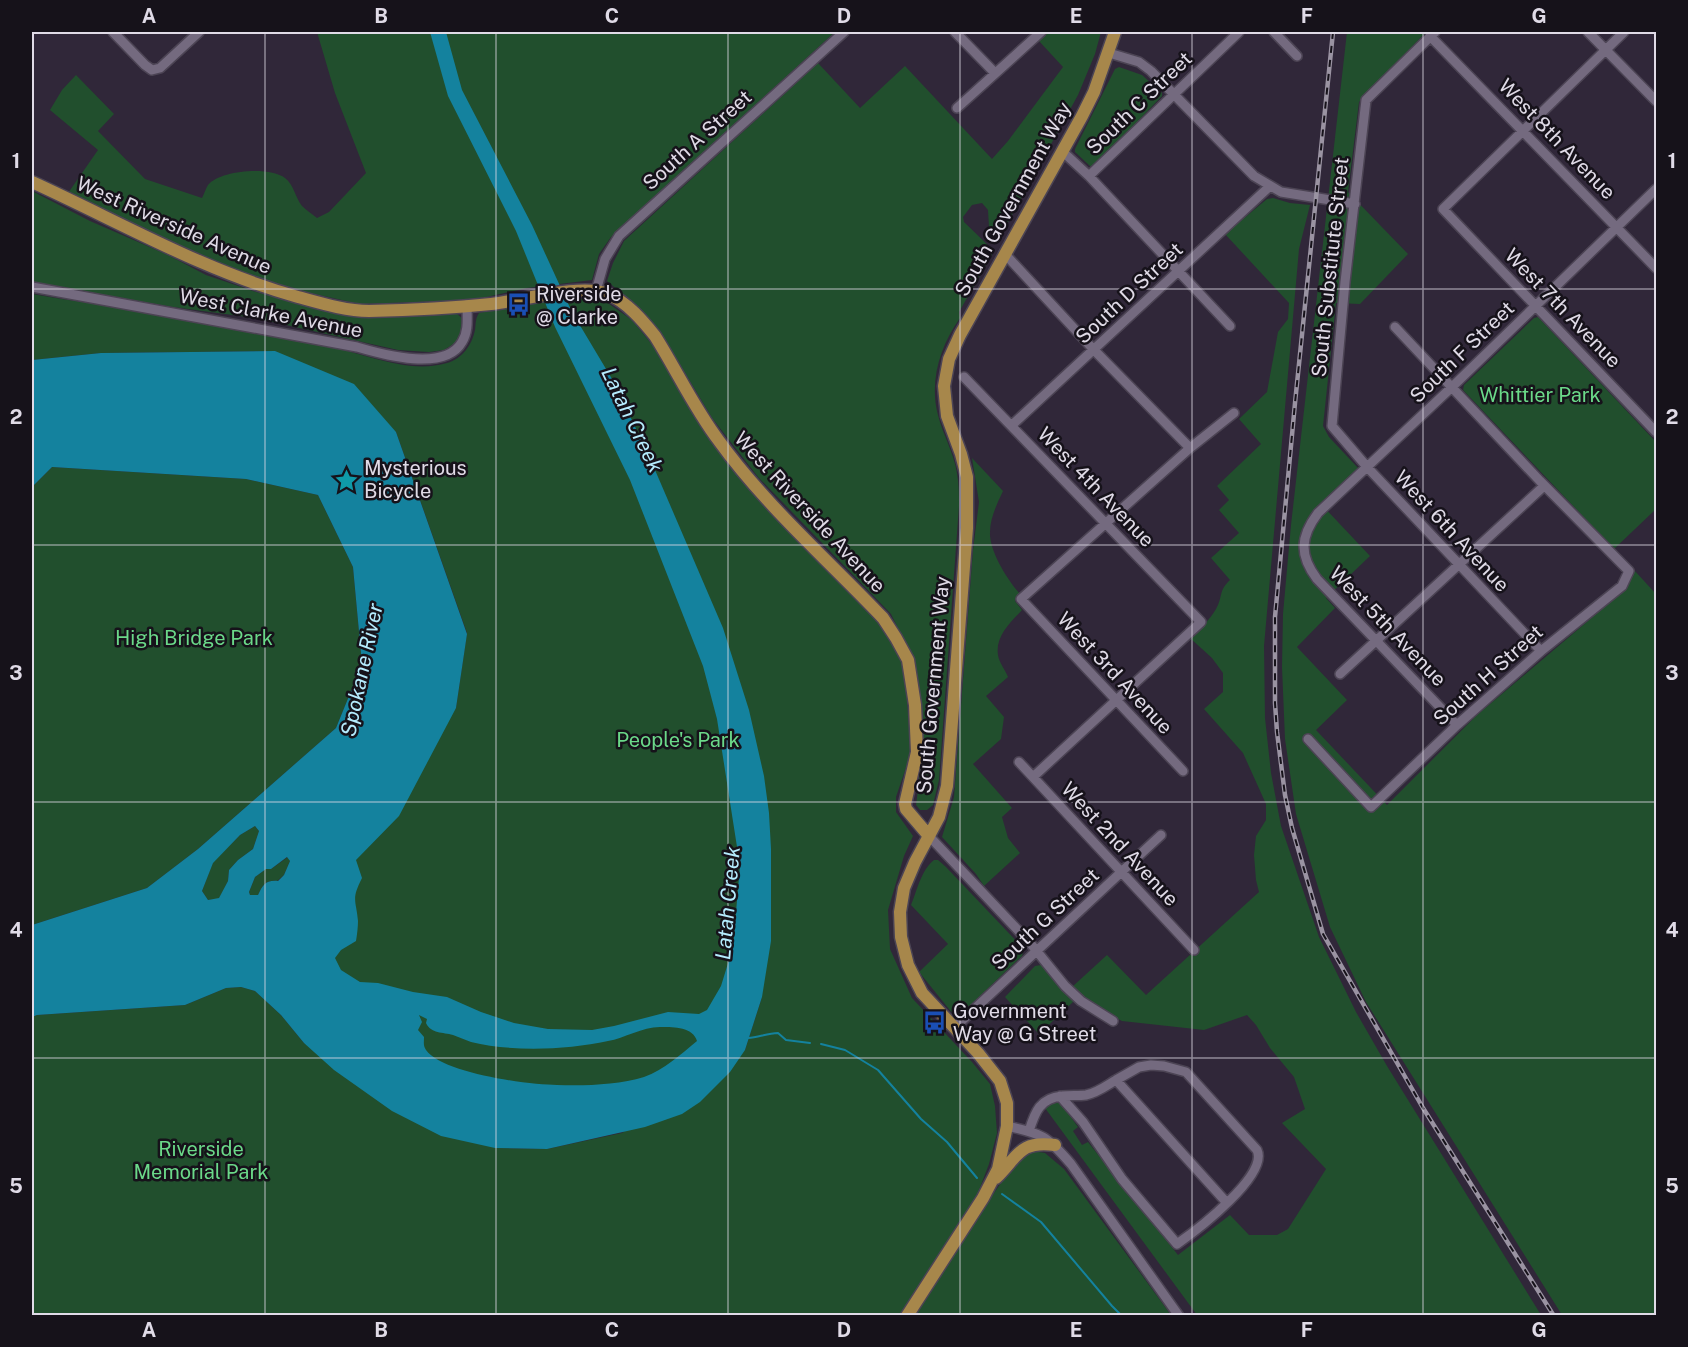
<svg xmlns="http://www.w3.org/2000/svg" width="1688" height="1347" font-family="'Public Sans',sans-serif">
<rect width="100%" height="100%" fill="#302739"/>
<path fill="#214f2d" d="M317,32H835L611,237L599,254L592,280L527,288L473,300L360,304L255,281L66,196L98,150L50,110L62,90L76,75L114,114L98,131L145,179L202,198C204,194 206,188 208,185C220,170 270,166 285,178C294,185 295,197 302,206C306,210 312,214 317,218L329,212L366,173L335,93Z
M1049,32H1101L1095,54L1078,95L1001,235L996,236L989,227L988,210L982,203L972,205L963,217L964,222L994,251L959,312L960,318C940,346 929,382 938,415C943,435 954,453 957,473C959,484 959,495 959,506L939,780L933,805L927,810H920L916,805L923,752L921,704L912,657L891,614L758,477L712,418L660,331L640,309L607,281L613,263L624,241L818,63L860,108L905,66L992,159L1008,141L1063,67L1039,41Z
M1347,32H1426L1359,102L1348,192L1408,254L1360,304L1336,303L1323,426L1329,437L1359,469L1321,504L1370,556L1326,598L1335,608L1297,647L1347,700L1316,730L1387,805L1477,715L1622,592L1634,570L1656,594V1315H1562L1366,1002L1330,927L1296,814L1285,739L1282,667L1283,614L1291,525Z
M1119,67L1142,75L1162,93V96L1095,166H1090L1075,152V149L1115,69Z
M32,191L90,221L168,255L206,275L256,292L342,314L378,317L456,313L463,319L462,330L455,343L444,350L429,352L398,350L255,318L173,307L32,282Z
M1273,198L1290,203L1310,205L1299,249L1264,646L1265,718L1271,773L1281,826L1319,937L1356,1012L1387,1066L1541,1315H1197L1045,1108L1051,1103L1060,1102L1078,1127L1073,1131L1082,1145L1088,1142L1178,1255L1230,1215L1249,1235H1277L1288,1229L1326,1169L1282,1123L1305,1109L1294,1077L1270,1048L1256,1025L1247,1015L1204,1030L1122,1021L1088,1003L1072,987L1107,955L1146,995L1259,892L1256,880L1254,855L1256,836L1266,820V804L1243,753L1204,709L1223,692V673L1212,658L1190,638C1200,629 1209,621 1216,609C1223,597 1218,591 1230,580L1211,558L1239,533L1219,510L1229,500L1217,486L1261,444L1239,419L1267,392L1278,332L1288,319L1289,303L1225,234L1267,199Z
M32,294C72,301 112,306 153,313C209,323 266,334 322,345C362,352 407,375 447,363C462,359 472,345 475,330C476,324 475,319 479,313L484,312L563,298L602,299L632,320L663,358L704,429L881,624L904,661L911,753L896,797V812L913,836L904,856L888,910L890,949L912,998L972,1062L990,1084L995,1106L997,1133L989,1164L967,1222L971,1226L1017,1160L1033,1151L1045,1153L1064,1169L1171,1315H32V1017L37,1015L185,1005L226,988L241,987L255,991L281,1015L304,1043L495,1148L547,1149L622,1133L745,1050L762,997L736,1035L515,1140L262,956L456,708L467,633L396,432L275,351L101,353L32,360Z
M1538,317L1656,442V509L1614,549L1463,390L1464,385L1534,318Z
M972,458L1003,491C997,504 990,518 990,532C989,551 1008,581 1021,595L1015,601L1022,610C1011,622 995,636 998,655C999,662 1005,670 1008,677L986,696L1004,717L1001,739L973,764L1012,808L1002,817L1008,838L1020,853L984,886L976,874L942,837L954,797L973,550L979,502Z
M52,467L246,479L318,495L353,567L362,664L336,728L198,849L147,888L32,925V487Z
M255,826L259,831L253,849L238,860L229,870L228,881L219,899L208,900L202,891L213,862L240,835Z
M288,857L290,861L284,875L277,881C265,880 263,885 258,895H250L249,892L255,877L266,869H271Z
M934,860H938L946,867L1024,949L1022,956L961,1014L957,1015L953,1014L919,972L948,944L911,905C917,891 921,870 934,860Z
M1041,965L1074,1001L1039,1034L1005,997L1035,966Z"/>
<path fill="#14829e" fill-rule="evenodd" d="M430,32H446L462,90L532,225L572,312L615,384L652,463L723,628L749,710L764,776L769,813L771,849V941L762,997L745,1050L730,1072L700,1102L682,1114L645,1127L547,1149L495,1148L441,1136L392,1111L334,1070L304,1043L281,1015L255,991L241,987L226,988L185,1005L37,1015L32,1017V925L147,888L198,849L336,728L362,664L353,567L318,495L246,479L52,467L32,487V360L101,353L275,351L354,384L396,432L467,634L456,708L399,816L356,860L362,878C351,900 356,899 358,921C358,927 357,935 356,941L341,950L335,958L341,970L360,982L378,983L413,992L447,997L481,1012L514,1023L548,1029L592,1030L614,1026L668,1012L699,1014L707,1010L721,986L733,947L740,866L717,719L703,666L630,480L555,327L516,231L448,96ZM255,826L259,831L253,849L238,860L229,870L228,881L219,898L208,900L202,891L213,863L240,835ZM287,857L290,861L284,875L278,881C265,880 263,885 258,895H250L249,892L255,877L266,869H271ZM419,1015L427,1019L426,1023C431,1034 443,1032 453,1035C459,1037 465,1040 471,1042C512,1052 566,1050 608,1041C625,1038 644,1026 662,1027C674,1027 693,1027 697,1041C681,1054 664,1070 644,1077C618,1085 584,1086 557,1085C529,1085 442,1073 426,1050C423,1046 424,1042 424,1037L418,1030L422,1022Z"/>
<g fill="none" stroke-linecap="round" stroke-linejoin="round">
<path stroke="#14829e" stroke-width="2" d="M748,1038C758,1038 767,1033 778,1033L786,1040L810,1043
M821,1044L845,1050L878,1070L921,1119L947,1142L977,1178
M1002,1194L1041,1222L1112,1306L1122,1316"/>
<defs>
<path id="minor" d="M113,32L145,65L152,70L160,68L199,32
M955,32L995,73
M1274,32L1297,56
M1435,32L1366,100L1345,282L1332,426L1368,468L1541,651
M1588,32L1656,101
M1624,32L1443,209L1656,432
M1430,36L1656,268
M1109,53L1139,62L1151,71L1254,176L1281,192L1355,204
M957,108L1041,32
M1062,151L1089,176L1230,326
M1089,176L1239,32
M1005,254L1094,350L1190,448
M32,287L357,347C384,355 445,372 462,342C469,331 467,318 467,305
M596,291L605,259L619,236L844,32
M964,377L1201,622L1033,777
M1012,425L1269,187
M1340,674L1544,486
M1457,725L1317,579C1299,555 1300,537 1318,513L1452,387L1656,189
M1308,739L1371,807L1457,725L1541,651L1622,586L1629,571L1540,481L1395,327
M1019,762L1194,950
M1183,771L1021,599L1190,448L1234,413
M929,836L1031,944L1065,986L1081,1001L1113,1021
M954,1028L1161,835
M1060,1096L1083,1122L1122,1179L1177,1244C1197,1230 1269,1175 1257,1150L1186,1072L1164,1066L1151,1065L1139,1067L1116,1080
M1007,1126C1043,1134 1047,1136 1071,1164L1179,1316
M1029,1131C1035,1112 1040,1098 1062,1096C1070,1095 1078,1096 1086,1095C1097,1093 1106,1086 1116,1080L1227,1203"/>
<path id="major" d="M32,182C120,222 204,271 298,297C320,303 346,311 369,311C410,310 451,308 491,304C521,301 581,283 608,294C627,302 643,321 655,336C677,371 694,408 719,441C766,506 828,560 883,618L896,638L908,660L915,705L917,752L905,804L906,809L929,836
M996,1178C1018,1157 1019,1140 1055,1145
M907,1316L983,1198L998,1169L1007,1126V1103L1000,1081L978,1053L922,993L908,965L901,937L900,912L904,888L915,862L939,817L947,786L967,528V477L961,454L947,416L944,386L949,359L960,335L1082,116L1094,92L1115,32"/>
</defs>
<use href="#minor" stroke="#4c4454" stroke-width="12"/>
<use href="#major" stroke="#4c4454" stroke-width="15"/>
<use href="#minor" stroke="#746a7f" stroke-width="9"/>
<use href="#major" stroke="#a7874b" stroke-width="12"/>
<defs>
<path id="rail" d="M1333,32L1295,403L1275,617V703L1277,732L1285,795L1292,828L1323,934L1423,1108L1554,1316"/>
</defs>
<use href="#rail" stroke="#9a93a2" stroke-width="4.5"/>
<use href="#rail" stroke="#16121a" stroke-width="2" stroke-dasharray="7" stroke-linecap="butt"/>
</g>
<path fill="none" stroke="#e0dbe7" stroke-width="1.5" stroke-opacity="0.55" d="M265,32V1316M496,32V1316M728,32V1316M960,32V1316M1192,32V1316M1423,32V1316M32,289H1656M32,545H1656M32,802H1656M32,1058H1656"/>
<defs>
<symbol id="bus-bare" viewBox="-9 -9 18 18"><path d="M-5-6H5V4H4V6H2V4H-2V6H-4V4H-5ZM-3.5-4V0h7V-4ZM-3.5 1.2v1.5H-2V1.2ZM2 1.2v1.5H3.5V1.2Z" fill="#1a4fb4" stroke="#16121a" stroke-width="2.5" paint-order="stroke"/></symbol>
<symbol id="sight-bare" viewBox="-9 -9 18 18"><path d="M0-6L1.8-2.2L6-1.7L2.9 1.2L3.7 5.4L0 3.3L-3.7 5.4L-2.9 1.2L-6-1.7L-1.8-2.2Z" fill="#0f9aa8" stroke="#16121a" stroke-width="2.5" paint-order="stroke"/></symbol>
</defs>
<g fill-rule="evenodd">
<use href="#bus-bare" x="502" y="288" width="33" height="33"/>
<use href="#sight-bare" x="330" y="464" width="33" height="33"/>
<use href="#bus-bare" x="918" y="1006" width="33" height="33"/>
</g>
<g text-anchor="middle" stroke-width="5" stroke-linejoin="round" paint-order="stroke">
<g font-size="20" fill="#e0dbe7" stroke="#16121a">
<text transform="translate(1139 103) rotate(-44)" y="7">South C Street</text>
<text transform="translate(1557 139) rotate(46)" y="7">West 8th Avenue</text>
<text transform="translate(697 140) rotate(-42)" y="7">South A Street</text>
<text transform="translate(1013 199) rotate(-61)" y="7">South Government Way</text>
<text transform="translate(174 225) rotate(24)" y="7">West Riverside Avenue</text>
<text transform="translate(1330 267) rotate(-84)" y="7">South Substitute Street</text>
<text transform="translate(1129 293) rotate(-43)" y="7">South D Street</text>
<text transform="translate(1563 308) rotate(46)" y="7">West 7th Avenue</text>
<text transform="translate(271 313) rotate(11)" y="7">West Clarke Avenue</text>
<text transform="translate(1462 352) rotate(-44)" y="7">South F Street</text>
<text transform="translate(1096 487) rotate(46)" y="7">West 4th Avenue</text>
<text transform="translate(810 512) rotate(47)" y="7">West Riverside Avenue</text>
<text transform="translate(1452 531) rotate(47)" y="7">West 6th Avenue</text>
<text transform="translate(1388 626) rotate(46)" y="7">West 5th Avenue</text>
<text transform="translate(1115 673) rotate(47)" y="7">West 3rd Avenue</text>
<text transform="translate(1488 675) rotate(-42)" y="7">South H Street</text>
<text transform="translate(933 685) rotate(-85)" y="7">South Government Way</text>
<text transform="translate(1120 844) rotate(47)" y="7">West 2nd Avenue</text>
<text transform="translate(1045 919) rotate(-43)" y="7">South G Street</text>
</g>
<g font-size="20" fill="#e0dbe7" stroke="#16121a" text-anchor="start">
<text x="536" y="301">Riverside<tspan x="536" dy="23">@ Clarke</tspan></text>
<text x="364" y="475">Mysterious<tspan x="364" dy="23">Bicycle</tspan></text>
<text x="953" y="1018">Government<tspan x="953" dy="23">Way @ G Street</tspan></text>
</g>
<g font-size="20" fill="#6bd989" stroke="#16121a">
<text x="1540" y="402">Whittier Park</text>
<text x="194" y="645">High Bridge Park</text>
<text x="678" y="747">People's Park</text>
<text x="201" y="1156">Riverside<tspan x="201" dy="23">Memorial Park</tspan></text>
</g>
<g font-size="21" font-style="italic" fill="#b5ecfe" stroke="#16121a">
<text transform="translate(632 420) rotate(64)" y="7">Latah Creek</text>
<text transform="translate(362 670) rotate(-78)" y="7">Spokane River</text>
<text transform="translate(728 903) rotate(-85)" y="7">Latah Creek</text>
</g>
</g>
<rect width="1688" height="1347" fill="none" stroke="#16121a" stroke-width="66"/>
<rect x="33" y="33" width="1622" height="1281" fill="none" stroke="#e0dbe7" stroke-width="2"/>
<g font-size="20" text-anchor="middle" font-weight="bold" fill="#e0dbe7">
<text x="149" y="23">A</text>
<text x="381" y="23">B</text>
<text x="612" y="23">C</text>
<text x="844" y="23">D</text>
<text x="1076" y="23">E</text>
<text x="1307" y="23">F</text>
<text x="1539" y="23">G</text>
<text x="16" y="168">1</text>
<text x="1672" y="168">1</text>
<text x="16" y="424">2</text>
<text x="1672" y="424">2</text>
<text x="16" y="680">3</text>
<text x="1672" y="680">3</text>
<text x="16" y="937">4</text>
<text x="1672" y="937">4</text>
<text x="16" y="1193">5</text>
<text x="1672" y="1193">5</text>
<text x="149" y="1337">A</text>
<text x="381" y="1337">B</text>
<text x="612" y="1337">C</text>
<text x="844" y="1337">D</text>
<text x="1076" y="1337">E</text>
<text x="1307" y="1337">F</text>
<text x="1539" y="1337">G</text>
</g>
</svg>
